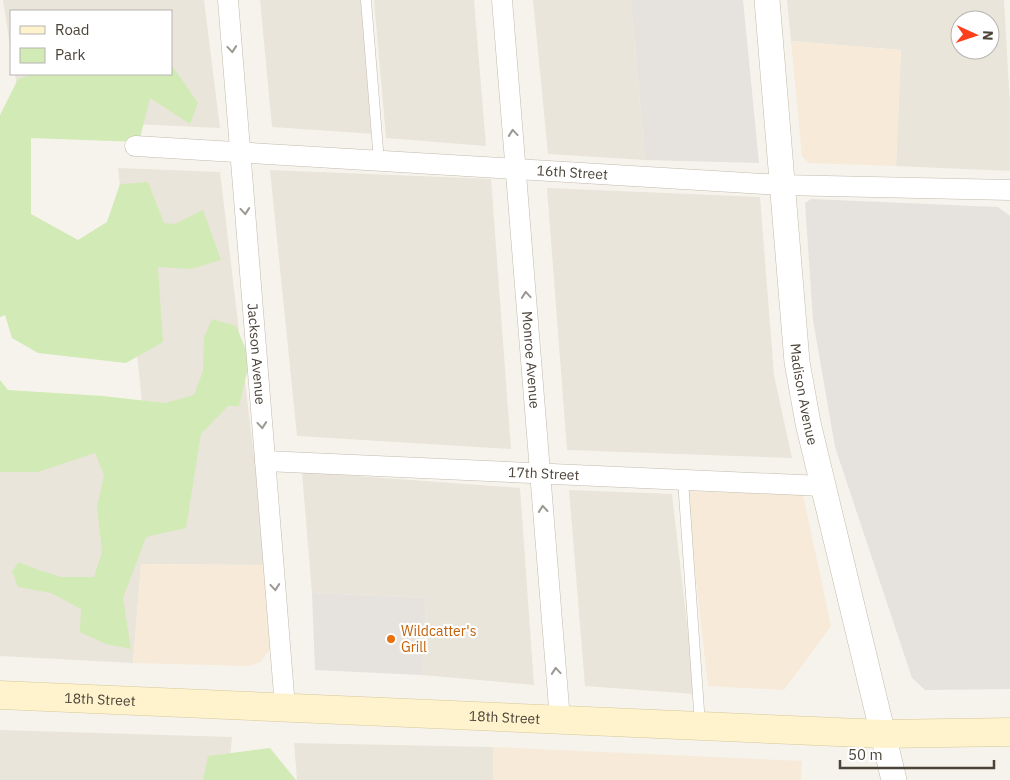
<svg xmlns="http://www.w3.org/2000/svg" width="1010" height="780" font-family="'IBM Plex Sans',sans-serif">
<rect width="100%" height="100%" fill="#f6f3ec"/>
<path fill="#eae5da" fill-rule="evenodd" d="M3,0H204L220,128L22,119L15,74H171V11H11V52Z
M260,0H362L374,134L272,127Z
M374,0H474L486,146L386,138Z
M533,0H631L645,160L548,154Z
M787,0H1004L1010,105V171L896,166L901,50L791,41ZM960,20H990V50H960Z
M118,168L220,172L267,565L141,564L133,663L0,656V415L144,422Z
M270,170L491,179L511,449L297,436Z
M547,188L760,197L774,375L792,458L567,450Z
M302,472L520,488L534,685L422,675L426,598L312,593Z
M569,490L672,494L695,694L585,686Z
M0,730L232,737L228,780H0Z
M294,743L493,747V780H297Z"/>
<path fill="#f7ead8" d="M791,41L901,50L896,166L809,163L802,156Z
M686,491L803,495L831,626L784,690L708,686Z
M141,564L267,565L272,647L260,662L249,666L133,663Z
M493,747L802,761L801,780H493Z"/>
<path fill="#e6e2dd" d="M631,0H743L759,163L645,160Z
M811,199L998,207L1010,216V689L925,690L912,678L835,447L813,320L805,203Z
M312,593L426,598L422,675L315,670Z"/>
<path fill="#d2eab5" d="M171,64L198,103L190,124L150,98L139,142L31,138V214L78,240L107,222L120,184L148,182L164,223L175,224L203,210L221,260L191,269L158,267L163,342L126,363L38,353L12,338L5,315L0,317V115L18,79L34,74H171Z
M212,319L236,326L250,359L239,406H228L201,434L186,528L146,537L123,598L131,649L106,644L80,632L81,609L51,593L18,587L12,571L19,562L36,569L61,577H94L102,552L97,507L104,475L95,453L38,472H0V380L8,390L103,396L165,403L194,395L203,371L204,337Z
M270,748L296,780H203L208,756Z"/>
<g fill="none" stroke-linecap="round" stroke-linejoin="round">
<defs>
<path id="service" d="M366,0L379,162
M683,480L700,725"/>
<g id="minor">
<path id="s1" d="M228,0L285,707"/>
<path id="s2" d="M502,0L560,720"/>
<path id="s3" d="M135,146L781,185L1010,190"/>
<path id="s4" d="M265,461L822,486"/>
</g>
<g id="tertiary">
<path id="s5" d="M767,0L797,362L808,423L894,780"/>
</g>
<g id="secondary">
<path id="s6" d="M0,695L883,734L1010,732"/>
</g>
</defs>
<use href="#service" stroke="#c2bbae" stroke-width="11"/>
<use href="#minor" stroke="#c2bbae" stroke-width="21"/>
<use href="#tertiary" stroke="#c2bbae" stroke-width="26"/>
<use href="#secondary" stroke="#d6c79b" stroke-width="29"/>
<use href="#service" stroke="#fff" stroke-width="10"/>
<use href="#minor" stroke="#fff" stroke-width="20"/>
<use href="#tertiary" stroke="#fff" stroke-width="25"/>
<use href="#secondary" stroke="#fff3cd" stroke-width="28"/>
</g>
<defs><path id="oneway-chevron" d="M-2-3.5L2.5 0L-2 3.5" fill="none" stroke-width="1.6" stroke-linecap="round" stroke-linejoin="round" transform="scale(1.25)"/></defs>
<g stroke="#9c9892">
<use href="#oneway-chevron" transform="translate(232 49) rotate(85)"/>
<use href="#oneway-chevron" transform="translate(513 133) rotate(-95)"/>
<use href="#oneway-chevron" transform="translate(245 211) rotate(85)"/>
<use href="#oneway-chevron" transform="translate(526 295) rotate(-95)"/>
<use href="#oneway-chevron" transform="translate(262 425) rotate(85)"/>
<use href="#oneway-chevron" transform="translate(543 509) rotate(-95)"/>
<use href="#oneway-chevron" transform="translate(275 587) rotate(85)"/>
<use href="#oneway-chevron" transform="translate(556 671) rotate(-95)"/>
</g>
<circle fill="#e8710a" stroke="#fff" stroke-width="2" cx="391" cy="639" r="5"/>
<g text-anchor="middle" stroke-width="4.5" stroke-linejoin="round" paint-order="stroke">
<g font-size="14" fill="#4b4439" stroke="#fff">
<text dy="5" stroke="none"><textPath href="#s3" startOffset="438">16th Street</textPath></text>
<text dy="5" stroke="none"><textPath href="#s1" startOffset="355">Jackson Avenue</textPath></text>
<text dy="5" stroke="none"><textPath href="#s2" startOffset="361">Monroe Avenue</textPath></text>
<text dy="5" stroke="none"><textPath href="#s5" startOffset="396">Madison Avenue</textPath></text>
<text dy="5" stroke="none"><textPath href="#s4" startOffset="279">17th Street</textPath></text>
<text dy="5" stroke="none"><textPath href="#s6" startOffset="100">18th Street</textPath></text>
<text dy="5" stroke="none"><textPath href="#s6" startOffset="505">18th Street</textPath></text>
</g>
<g font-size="14" fill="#c56008" stroke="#fff" text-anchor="start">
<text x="401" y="636">Wildcatter's<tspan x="401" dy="16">Grill</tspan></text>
</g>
</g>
<rect x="10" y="10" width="162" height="65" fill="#ffffff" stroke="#b7b4b0"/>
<rect x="20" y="26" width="25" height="8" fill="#fff3cd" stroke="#b7b4b0"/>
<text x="55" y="35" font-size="15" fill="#4b4439">Road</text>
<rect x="20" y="48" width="25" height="15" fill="#d2eab5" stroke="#b7b4b0"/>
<text x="55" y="60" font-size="15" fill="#4b4439">Park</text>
<g transform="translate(975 35) rotate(93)"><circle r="24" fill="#ffffff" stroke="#b7b4b0"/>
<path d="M0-4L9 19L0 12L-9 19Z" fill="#fc3f1d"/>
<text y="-8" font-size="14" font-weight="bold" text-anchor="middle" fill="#4b4439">N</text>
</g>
<path d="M840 760v8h154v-8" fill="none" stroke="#4b4439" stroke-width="2.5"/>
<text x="848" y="760" font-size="15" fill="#4b4439" stroke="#ffffff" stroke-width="4" paint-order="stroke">50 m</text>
</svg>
